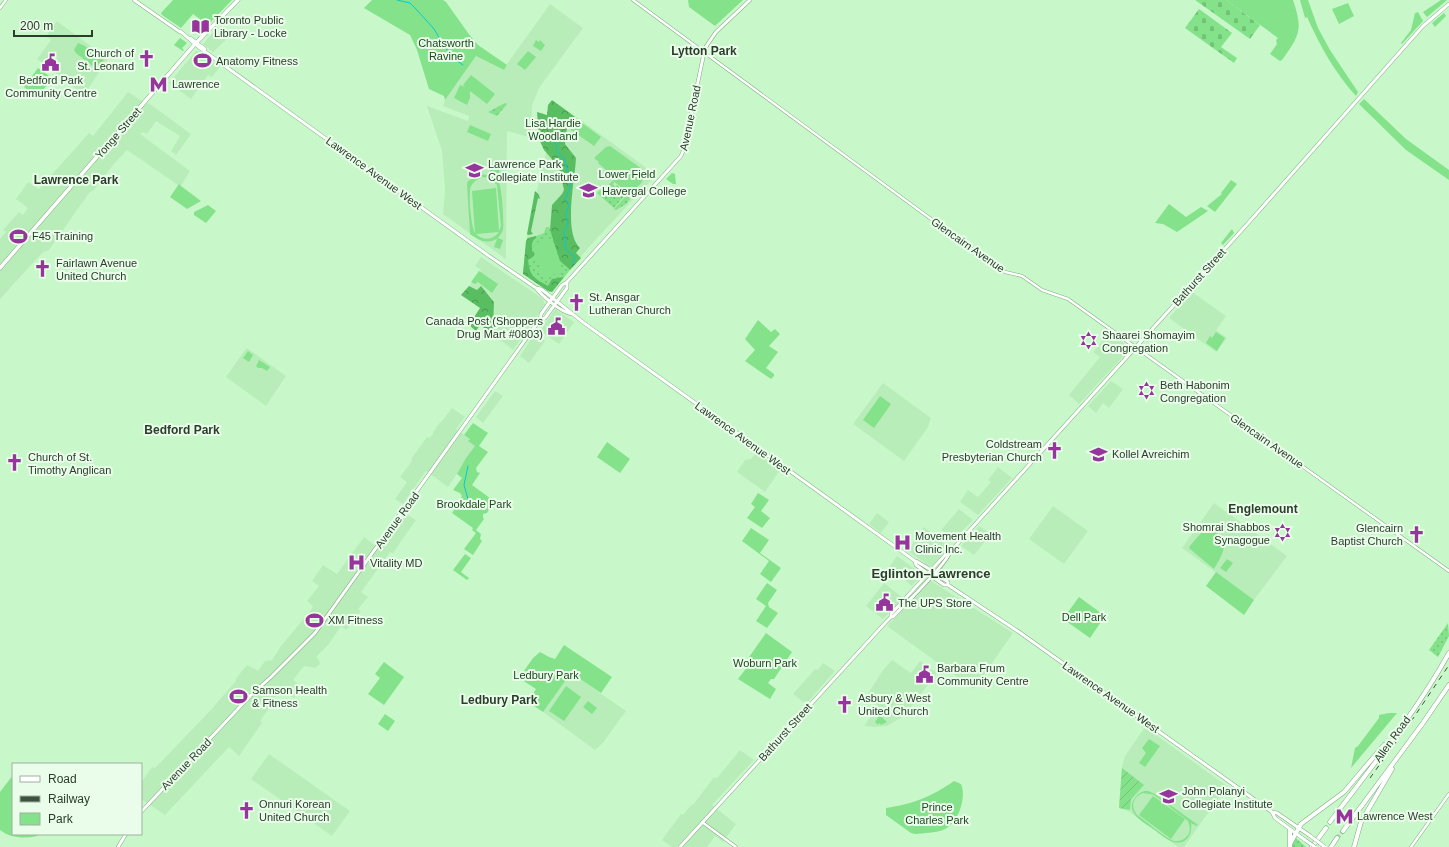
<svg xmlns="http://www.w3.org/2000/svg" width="1449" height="847" font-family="Helvetica,sans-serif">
<defs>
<pattern id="grass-dots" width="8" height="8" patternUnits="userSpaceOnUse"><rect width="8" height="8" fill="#84e28a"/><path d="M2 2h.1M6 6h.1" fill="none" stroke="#72c377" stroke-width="1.8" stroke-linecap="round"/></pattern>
<pattern id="forest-crowns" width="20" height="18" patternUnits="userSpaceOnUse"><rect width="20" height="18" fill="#58be61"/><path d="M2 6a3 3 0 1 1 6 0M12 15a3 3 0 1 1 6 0" fill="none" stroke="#499c50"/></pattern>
<pattern id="cemetery-stones" width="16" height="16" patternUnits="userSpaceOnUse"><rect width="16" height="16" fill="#84e28a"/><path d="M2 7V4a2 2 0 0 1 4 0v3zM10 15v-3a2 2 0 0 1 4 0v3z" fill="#72c377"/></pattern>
<pattern id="garden-furrows" width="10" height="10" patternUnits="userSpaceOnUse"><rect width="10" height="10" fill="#84e28a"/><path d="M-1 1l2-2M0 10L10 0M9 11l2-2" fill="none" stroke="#72c377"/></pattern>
</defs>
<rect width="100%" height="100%" fill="#c8f8c9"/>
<path fill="#b8edb9" d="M550,4L583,28L539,88L532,106L531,134L529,137L507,131L506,259L443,214L445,189L442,151L427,106L468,121L469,116L443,106L445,100L476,56L504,70L507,64Z
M57,21L108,59L84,95L37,59L51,40L46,36Z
M214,31L226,40L213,52L203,44Z
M196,51H198L220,67L212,77L208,75L191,99L169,83Z
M128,92L140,100L150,104L191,134L176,155L171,151L180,136L156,121L147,134L142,132L140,134L190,171L181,186L179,184L178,185L127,150L113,165L94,190L89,193L49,250L43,252L0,299V239L6,232L3,230L19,212L23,215L28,208L16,199L28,182L39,189L89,133L93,136Z
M560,105L656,175L588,248L552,292L548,291L523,273L526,241L533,207L548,144Z
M481,257L543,299L545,305L513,350L493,334L494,302L491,297L481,287L477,291L469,286L481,270L475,266Z
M1192,292L1226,316L1216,330L1227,338L1216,352L1169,318Z
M555,309L574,322L559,344L540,331Z
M1110,333L1129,347L1130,349L1079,404L1069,395L1100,357L1093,352Z
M536,334L545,341L529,363L520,356L533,336Z
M247,348L286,376L266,406L226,377L245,350Z
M1111,381L1123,389L1109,408L1103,403L1096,413L1088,406Z
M883,383L931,418L928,427L904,461L853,424Z
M495,391L503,396L483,423L476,417Z
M452,408L465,417L456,429L470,439L469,441L476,446L448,487L426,471L403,504L395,499L407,482L400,477L412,461L411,459L427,437L429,438L433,434V432L440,422H441Z
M756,453L780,470L765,492L737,472L745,460L751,459Z
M998,467L1012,478L978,515L960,502L968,490L978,497L991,482L988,480Z
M1214,503L1287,556L1254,600L1182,548Z
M1053,506L1088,531L1064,564L1029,539Z
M959,509L973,520L953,540L941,530Z
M877,513L889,522L881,533L869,524Z
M406,514L416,520L393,553L390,552L361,592L368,597L358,609L361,611L348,628L346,630L341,626L329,644L316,657L319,660L320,664L315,668L304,666L293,680L302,687L294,698L282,689L272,701L270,707L260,721L262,723L239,756L229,747L165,815L141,799V779L143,780L152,767L155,768L209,712L235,682L237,677L247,665L258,671L265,661L272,660L281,646L311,610L313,606L307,601L319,586L312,581L323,565L337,574L364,537L380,549Z
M979,526L991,534L974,555L961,546Z
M924,527L949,547L932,566H929L908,551Z
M897,556L922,574L912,586L905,580L906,578L890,566Z
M931,581L1013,633L974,689L887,626Z
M884,583L903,598L883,619L866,606Z
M892,660L911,673L920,661L937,673L904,716L887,726L874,727L864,726L878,706L866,697L883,670Z
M823,663L835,671L806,704L793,694L815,669L818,670Z
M571,673L626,711L602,744L595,750L543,712Z
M1145,727L1227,786L1184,847H1178L1128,811L1119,808L1122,766L1125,756Z
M740,750L754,760L712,805L736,824L723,842L715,836L707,847H672L662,840L681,814L683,815L692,804L693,805L714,777L717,778Z
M269,754L350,811L332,836L251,779Z"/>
<path fill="url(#grass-dots)" d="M505,103L507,104L497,116L488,112Z
M612,181L614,182L613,184L615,187L617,185L626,194L614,208L597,193L602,188L604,190Z
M627,195L630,199L626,204L616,210L614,209Z
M546,227H549L550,230L565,266L570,270L552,292L548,291L523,273L527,239L542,234L544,233Z
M1448,623L1449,636L1438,657L1429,650Z
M1295,837L1306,847H1292L1293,840Z"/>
<path fill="url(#forest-crowns)" d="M552,100L575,117L567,127L565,144L576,158C575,180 563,232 580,248L576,253L581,258L570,270L560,261L550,230L552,205L562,194L564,190L560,171L551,158L544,150L539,139L537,112L547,115L548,105Z
M535,191L539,195L540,199L538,198L531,231L533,234L528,235L527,234Z
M536,236V238C531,241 532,246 532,251L534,252V256L528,260C530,277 534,278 548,286L552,279L564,277L552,292L548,291L523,274L526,241L528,238Z
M469,286L477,290L481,286L494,302L493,334L480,325L476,331L469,325L480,308L461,295Z"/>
<path fill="url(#cemetery-stones)" d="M1195,0H1226L1260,25L1250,39Z
M1199,9L1232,33L1221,47L1237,58L1234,63L1185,28Z"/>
<path fill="#84e28a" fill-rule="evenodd" d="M173,0H232L207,26L204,23L205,21L202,19L201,20L193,14L181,28L162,15L161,13Z
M372,0H443L446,2L468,33L478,45L507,65L504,70L476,56L445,100L444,96L429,89L417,50L410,35L364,8Z
M688,0H743L715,26L689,7Z
M1226,0H1293C1303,30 1300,35 1282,60L1280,61L1270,54L1277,44L1276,40L1278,38Z
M1300,0H1308L1318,28L1330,50L1358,92L1356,96C1335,73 1320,46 1307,17L1305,18Z
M1441,0H1447L1427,17L1423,12Z
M1348,3L1354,16L1339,24L1332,9Z
M1418,12L1423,21L1402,44L1401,43L1411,30L1415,13Z
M1444,13L1446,16L1435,27L1432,23Z
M180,38L187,43L182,48L184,50L183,51L174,45Z
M536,40L539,42L540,40L545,45L541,51L533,46Z
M78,43L85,46L104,60L99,67L96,66L95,68L76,53L74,50Z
M528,51L536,57L525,70L517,64Z
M38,68L52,78L38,97L24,87Z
M471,75L495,94L487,104L470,91V98L467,105L454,98L460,85L465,87L463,85Z
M1364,99L1406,139L1449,170V180L1406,150L1359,104Z
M574,117L601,137L594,146L567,127Z
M470,125L491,134L488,141L467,132Z
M610,146L642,169L645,175L642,182L630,195L611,179L613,176L598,163L599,162L594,158L606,147Z
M493,163L500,164L499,174L490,171L489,166Z
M672,173L675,174L676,184H673L666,179Z
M480,175C487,174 495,176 499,183C502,188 504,222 503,230C502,233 500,235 498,238L503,240L500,249L494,247L497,239C486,244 480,241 470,234L467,184L468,181ZM484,177L492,180L497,185L501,226L499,231L496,188L472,191L475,233C471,227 468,193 471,186C474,181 479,178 484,177ZM499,232C493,240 483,241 476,234Z
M1231,180L1237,184L1215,212L1207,206L1222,194L1221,193Z
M179,184L181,186L201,201L187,209L170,197Z
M1169,204L1186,217L1201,207L1208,211L1177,232L1163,224L1155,223Z
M208,205L216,211L206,223L194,215V212Z
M1232,229L1234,233L1223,245L1221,243Z
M552,238L562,272L543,278L533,244Z
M479,271L498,284L492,293L478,282L475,284L471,282Z
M758,320L771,332L775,329L780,334L769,346L778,352L766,368L774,374V376L771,379L745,361L755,350L745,339Z
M1216,332L1225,338L1217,351L1206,343L1210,336L1212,338Z
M248,351L253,355L249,362L243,358Z
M259,360L270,367L267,371L262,368H258L256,366Z
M880,396L891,404L874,428L863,420Z
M473,423L488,433L479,446L488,452L476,468L477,472L480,473L472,485L494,501L487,513L483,514V517L484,519L476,530L481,534L480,539L482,541L473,555L464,549L476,533L472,530L473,528L452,513L460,501V499L462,496L460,493L453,490L462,478L457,474L466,458L475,446L468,441L470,439L464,435Z
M607,442L630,459L620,473L597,457Z
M758,493L769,500L761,511L770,518L762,528L747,518L755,507L751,504Z
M1208,525C1229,542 1227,547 1214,569L1190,549L1189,547Z
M751,528L769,540L760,553L781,568L771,582L760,574L769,561L742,541Z
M465,554L471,558L461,572L469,578L467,580L453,570Z
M1227,559L1233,563L1226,572L1220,568Z
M1216,572L1254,600L1244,615L1206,586Z
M767,583L777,590L768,603L769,607L778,613L767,628L756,621L766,606L756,599Z
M1079,597L1105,616L1090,638L1063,619Z
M766,633L792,652L774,679H771L768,683L776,689L770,699L738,679L748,666L747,660Z
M564,645L612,677L601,693L571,673L543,712L528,702L536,689L519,678L533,658L540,652L549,657L555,659Z
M384,662L404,677L384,705L368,694L380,678L375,674Z
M566,686L581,697L564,721L549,711Z
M588,701L597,708L592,714L583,707Z
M1389,713H1397L1351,768L1355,748L1358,746L1379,718V715Z
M385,714L395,721L388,731L378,724Z
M879,716H881L887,722L881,725L879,723L878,725L875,722Z
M1149,739L1160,746L1145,767L1139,763L1146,753L1142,748Z
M13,775V834H38L37,836C24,839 10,838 0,830V792Z
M954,781L961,784C967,798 958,824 943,830C935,833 924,833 915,834L911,833L886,815V808C913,804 931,797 954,781Z
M1144,791H1148L1155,794L1198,825L1197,826L1191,823C1193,835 1185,847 1171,841C1165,839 1159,833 1153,829C1148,825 1140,821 1136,816C1127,806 1134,795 1144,791ZM1143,793L1150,794L1154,795L1187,820C1190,824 1191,830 1188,835C1185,839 1180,842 1174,841C1165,838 1146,821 1137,815C1130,806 1133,797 1143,793Z
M1153,796L1185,819L1171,839L1139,815Z"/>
<path fill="url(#garden-furrows)" d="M1122,768L1144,785L1131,799L1130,810L1119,808Z"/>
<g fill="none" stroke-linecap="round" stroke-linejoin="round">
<path stroke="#05c9da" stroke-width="1" d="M397,0L410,3L416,9L434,29L446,49L451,52L456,60L463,65
M556,123C557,130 554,148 558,153C560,155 562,156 564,158L567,170L571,176L570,188L565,199L569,204L566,215L568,224L564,231L566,250L573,255L575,258L572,264
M468,466L464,485L468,499"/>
<path stroke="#a9d3aa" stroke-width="4" stroke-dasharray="4 2" stroke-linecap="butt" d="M1337,838L1343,831"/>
<defs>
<path id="tertiary" d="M633,0L999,269L1005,272L1022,276L1042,290L1068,299L1449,571
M0,8L6,0
M702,822L736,847
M1411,847L1449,794"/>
<path id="secondary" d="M134,0L180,32
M180,31L200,48L489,256L536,288L541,289L550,296L584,323L915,561H916L931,570L948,582V585
M190,38L205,49
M536,288C542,296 562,313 572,314
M540,320L541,314L562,285L567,282L681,156L684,149L705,48L716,32L750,0
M915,561L916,565L944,585H948L1019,632L1272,812L1277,813L1309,835
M891,617H893C904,605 947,564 950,552L1242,230L1423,26L1449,4
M141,812L251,695L271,677L315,633L533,329L540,320L545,318L567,288V282
M1272,812L1275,818L1305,840
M118,847L126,834
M680,847L886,622L891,617V614L946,554L950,552"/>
<path id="primary" d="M0,268L195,44L238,0"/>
<path id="motorway" d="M1330,822C1371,767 1416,713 1449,653
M1343,831L1423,723L1449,685
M1290,844L1301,824L1344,792L1384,745
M1290,847V830
M1312,847L1326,828
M1331,847L1337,838
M1354,847L1361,822L1392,769"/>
</defs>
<use href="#tertiary" stroke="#80ad81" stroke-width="3.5"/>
<use href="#secondary" stroke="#80ad81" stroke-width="4"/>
<use href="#primary" stroke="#80ad81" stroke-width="4.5"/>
<use href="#motorway" stroke="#80ad81" stroke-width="5"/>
<use href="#tertiary" stroke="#fff" stroke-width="2.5"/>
<use href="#secondary" stroke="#fff" stroke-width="3"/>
<use href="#primary" stroke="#fff" stroke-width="3.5"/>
<use href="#motorway" stroke="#fff" stroke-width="4"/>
<path stroke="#3d533e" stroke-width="1" stroke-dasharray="5 5" stroke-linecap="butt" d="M1370,778L1412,720L1449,665"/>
<defs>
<path id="secondary-bridge" d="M1309,835L1325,847
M1305,840L1315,847"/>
</defs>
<use href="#secondary-bridge" stroke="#80ad81" stroke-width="4" stroke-linecap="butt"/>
<use href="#secondary-bridge" stroke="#fff" stroke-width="3"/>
</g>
<defs>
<symbol id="library-bare" viewBox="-9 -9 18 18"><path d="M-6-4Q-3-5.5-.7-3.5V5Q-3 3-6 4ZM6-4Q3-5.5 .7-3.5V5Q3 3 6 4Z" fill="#96359c" stroke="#eafdea" stroke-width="2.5" paint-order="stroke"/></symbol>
<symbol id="church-bare" viewBox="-9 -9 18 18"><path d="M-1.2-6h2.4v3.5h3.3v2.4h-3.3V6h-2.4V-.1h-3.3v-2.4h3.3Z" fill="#96359c" stroke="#eafdea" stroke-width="2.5" paint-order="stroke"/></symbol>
<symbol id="stadium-bare" viewBox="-9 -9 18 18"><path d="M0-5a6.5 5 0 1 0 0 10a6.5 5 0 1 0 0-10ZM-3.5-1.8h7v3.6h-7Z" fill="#96359c" stroke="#eafdea" stroke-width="2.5" paint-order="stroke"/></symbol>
<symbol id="civic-bare" viewBox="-9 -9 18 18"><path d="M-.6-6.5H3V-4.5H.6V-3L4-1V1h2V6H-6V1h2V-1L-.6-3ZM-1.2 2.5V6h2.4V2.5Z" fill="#96359c" stroke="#eafdea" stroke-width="2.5" paint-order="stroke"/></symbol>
<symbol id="metro-bare" viewBox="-9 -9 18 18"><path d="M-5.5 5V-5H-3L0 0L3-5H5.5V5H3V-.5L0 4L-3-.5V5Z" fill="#96359c" stroke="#eafdea" stroke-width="2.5" paint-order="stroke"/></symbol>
<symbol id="school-bare" viewBox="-9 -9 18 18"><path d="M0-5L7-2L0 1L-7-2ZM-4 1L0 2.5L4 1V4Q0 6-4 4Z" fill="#96359c" stroke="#eafdea" stroke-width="2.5" paint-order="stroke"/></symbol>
<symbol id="synagogue-bare" viewBox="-9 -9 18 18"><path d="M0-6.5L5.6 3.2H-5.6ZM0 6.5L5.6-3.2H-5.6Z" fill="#96359c" stroke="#eafdea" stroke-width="2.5" paint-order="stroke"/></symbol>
<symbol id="university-bare" viewBox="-9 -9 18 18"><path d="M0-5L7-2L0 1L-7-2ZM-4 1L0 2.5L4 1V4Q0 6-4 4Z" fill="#96359c" stroke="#eafdea" stroke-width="2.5" paint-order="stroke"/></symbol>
<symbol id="hospital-bare" viewBox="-9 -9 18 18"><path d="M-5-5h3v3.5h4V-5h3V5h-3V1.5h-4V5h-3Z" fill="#96359c" stroke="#eafdea" stroke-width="2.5" paint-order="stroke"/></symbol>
</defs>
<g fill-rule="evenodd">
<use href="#library-bare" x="188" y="14" width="25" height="25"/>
<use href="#church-bare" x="134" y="46" width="25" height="25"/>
<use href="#stadium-bare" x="190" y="48" width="25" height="25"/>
<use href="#civic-bare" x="38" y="50" width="25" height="25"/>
<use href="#metro-bare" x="146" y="72" width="25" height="25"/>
<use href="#school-bare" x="462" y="158" width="25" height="25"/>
<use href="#school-bare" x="576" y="178" width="25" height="25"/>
<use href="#stadium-bare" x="6" y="224" width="25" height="25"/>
<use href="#church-bare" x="30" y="256" width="25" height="25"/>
<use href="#church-bare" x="564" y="290" width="25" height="25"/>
<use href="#civic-bare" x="544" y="314" width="25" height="25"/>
<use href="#synagogue-bare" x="1076" y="328" width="25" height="25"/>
<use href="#synagogue-bare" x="1134" y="378" width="25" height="25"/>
<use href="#church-bare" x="1042" y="438" width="25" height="25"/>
<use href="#university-bare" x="1086" y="442" width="25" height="25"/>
<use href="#church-bare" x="2" y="450" width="25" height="25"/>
<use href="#synagogue-bare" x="1270" y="520" width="25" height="25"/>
<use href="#church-bare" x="1404" y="522" width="25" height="25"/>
<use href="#hospital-bare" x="890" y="530" width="25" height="25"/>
<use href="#hospital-bare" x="344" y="550" width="25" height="25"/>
<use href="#civic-bare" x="872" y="590" width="25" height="25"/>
<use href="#stadium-bare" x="302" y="608" width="25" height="25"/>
<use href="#civic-bare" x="912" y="662" width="25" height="25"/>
<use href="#stadium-bare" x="226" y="684" width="25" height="25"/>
<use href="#church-bare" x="832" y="692" width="25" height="25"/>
<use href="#school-bare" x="1156" y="784" width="25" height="25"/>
<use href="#church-bare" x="234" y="798" width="25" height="25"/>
<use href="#metro-bare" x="1332" y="804" width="25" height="25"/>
</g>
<g text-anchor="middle" stroke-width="4" stroke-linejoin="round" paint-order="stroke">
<g font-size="11" fill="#2b3e2c" stroke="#eafdea" text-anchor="start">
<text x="214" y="24">Toronto Public<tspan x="214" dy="13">Library - Locke</tspan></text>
<text x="134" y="57" text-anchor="end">Church of<tspan x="134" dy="13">St. Leonard</tspan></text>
<text x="216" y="65">Anatomy Fitness</text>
<text x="51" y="84" text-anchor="middle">Bedford Park<tspan x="51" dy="13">Community Centre</tspan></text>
<text x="172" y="88">Lawrence</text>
<text x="488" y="168">Lawrence Park<tspan x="488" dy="13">Collegiate Institute</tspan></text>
<text x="602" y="195">Havergal College</text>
<text x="32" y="240">F45 Training</text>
<text x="56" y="267">Fairlawn Avenue<tspan x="56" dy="13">United Church</tspan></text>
<text x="589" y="301">St. Ansgar<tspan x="589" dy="13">Lutheran Church</tspan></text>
<text x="543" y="325" text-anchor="end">Canada Post (Shoppers<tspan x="543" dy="13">Drug Mart #0803)</tspan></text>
<text x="1102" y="339">Shaarei Shomayim<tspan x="1102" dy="13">Congregation</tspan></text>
<text x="1160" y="389">Beth Habonim<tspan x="1160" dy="13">Congregation</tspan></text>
<text x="1042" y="448" text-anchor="end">Coldstream<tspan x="1042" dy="13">Presbyterian Church</tspan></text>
<text x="1112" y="458">Kollel Avreichim</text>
<text x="28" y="461">Church of St.<tspan x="28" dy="13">Timothy Anglican</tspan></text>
<text x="1270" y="531" text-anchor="end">Shomrai Shabbos<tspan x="1270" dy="13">Synagogue</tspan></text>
<text x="1403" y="532" text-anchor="end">Glencairn<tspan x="1403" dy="13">Baptist Church</tspan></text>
<text x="915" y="540">Movement Health<tspan x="915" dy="13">Clinic Inc.</tspan></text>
<text x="370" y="567">Vitality MD</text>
<text x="898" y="607">The UPS Store</text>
<text x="328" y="624">XM Fitness</text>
<text x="937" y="672">Barbara Frum<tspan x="937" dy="13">Community Centre</tspan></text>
<text x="252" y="694">Samson Health<tspan x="252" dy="13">&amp; Fitness</tspan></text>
<text x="858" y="702">Asbury &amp; West<tspan x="858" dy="13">United Church</tspan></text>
<text x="1182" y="795">John Polanyi<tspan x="1182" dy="13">Collegiate Institute</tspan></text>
<text x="259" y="808">Onnuri Korean<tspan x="259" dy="13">United Church</tspan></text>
<text x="1357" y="820">Lawrence West</text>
</g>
<g font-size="11" fill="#1f4722" stroke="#eafdea">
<text x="446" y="47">Chatsworth<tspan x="446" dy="13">Ravine</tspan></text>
<text x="553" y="127">Lisa Hardie<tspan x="553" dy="13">Woodland</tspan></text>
<text x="627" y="178">Lower Field</text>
<text x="474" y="508">Brookdale Park</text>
<text x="1084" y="621">Dell Park</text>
<text x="765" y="667">Woburn Park</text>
<text x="546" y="679">Ledbury Park</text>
<text x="937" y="811">Prince<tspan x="937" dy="13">Charles Park</tspan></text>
</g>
<g font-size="11" fill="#2b3e2c" stroke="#eafdea">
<text transform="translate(690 118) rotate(-78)" y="4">Avenue Road</text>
<text transform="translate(118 133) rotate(-49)" y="4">Yonge Street</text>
<text transform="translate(374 173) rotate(36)" y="4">Lawrence Avenue West</text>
<text transform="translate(968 245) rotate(35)" y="4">Glencairn Avenue</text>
<text transform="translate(1199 277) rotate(-48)" y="4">Bathurst Street</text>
<text transform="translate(743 438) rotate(36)" y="4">Lawrence Avenue West</text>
<text transform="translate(1267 441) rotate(35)" y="4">Glencairn Avenue</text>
<text transform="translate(397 520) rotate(-54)" y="4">Avenue Road</text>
<text transform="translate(1111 697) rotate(35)" y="4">Lawrence Avenue West</text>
<text transform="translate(785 732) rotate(-48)" y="4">Bathurst Street</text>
<text transform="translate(1392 739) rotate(-54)" y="4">Allen Road</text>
<text transform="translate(186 764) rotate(-46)" y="4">Avenue Road</text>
</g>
<g font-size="12" font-weight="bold" fill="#2b3e2c" stroke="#eafdea">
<text x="704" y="55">Lytton Park</text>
<text x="76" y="184">Lawrence Park</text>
<text x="182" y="434">Bedford Park</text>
<text x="1263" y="513">Englemount</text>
<text x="499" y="704">Ledbury Park</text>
</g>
<g font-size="13" font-weight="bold" fill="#2b3e2c" stroke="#eafdea">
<text x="931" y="578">Eglinton–Lawrence</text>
</g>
</g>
<rect x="12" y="763" width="130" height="72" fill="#eafdea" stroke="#9eb19e"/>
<rect x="20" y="776" width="20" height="6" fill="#ffffff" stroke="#9eb19e"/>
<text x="48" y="783" font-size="12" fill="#2b3e2c">Road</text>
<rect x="20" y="796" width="20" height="6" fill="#3d533e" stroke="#9eb19e"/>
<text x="48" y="803" font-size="12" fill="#2b3e2c">Railway</text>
<rect x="20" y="813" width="20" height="12" fill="#84e28a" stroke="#9eb19e"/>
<text x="48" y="823" font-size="12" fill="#2b3e2c">Park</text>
<path d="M14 30v6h78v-6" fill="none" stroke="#2b3e2c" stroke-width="2"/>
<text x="20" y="30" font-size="12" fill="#2b3e2c" stroke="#eafdea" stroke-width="3" paint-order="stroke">200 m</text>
</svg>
